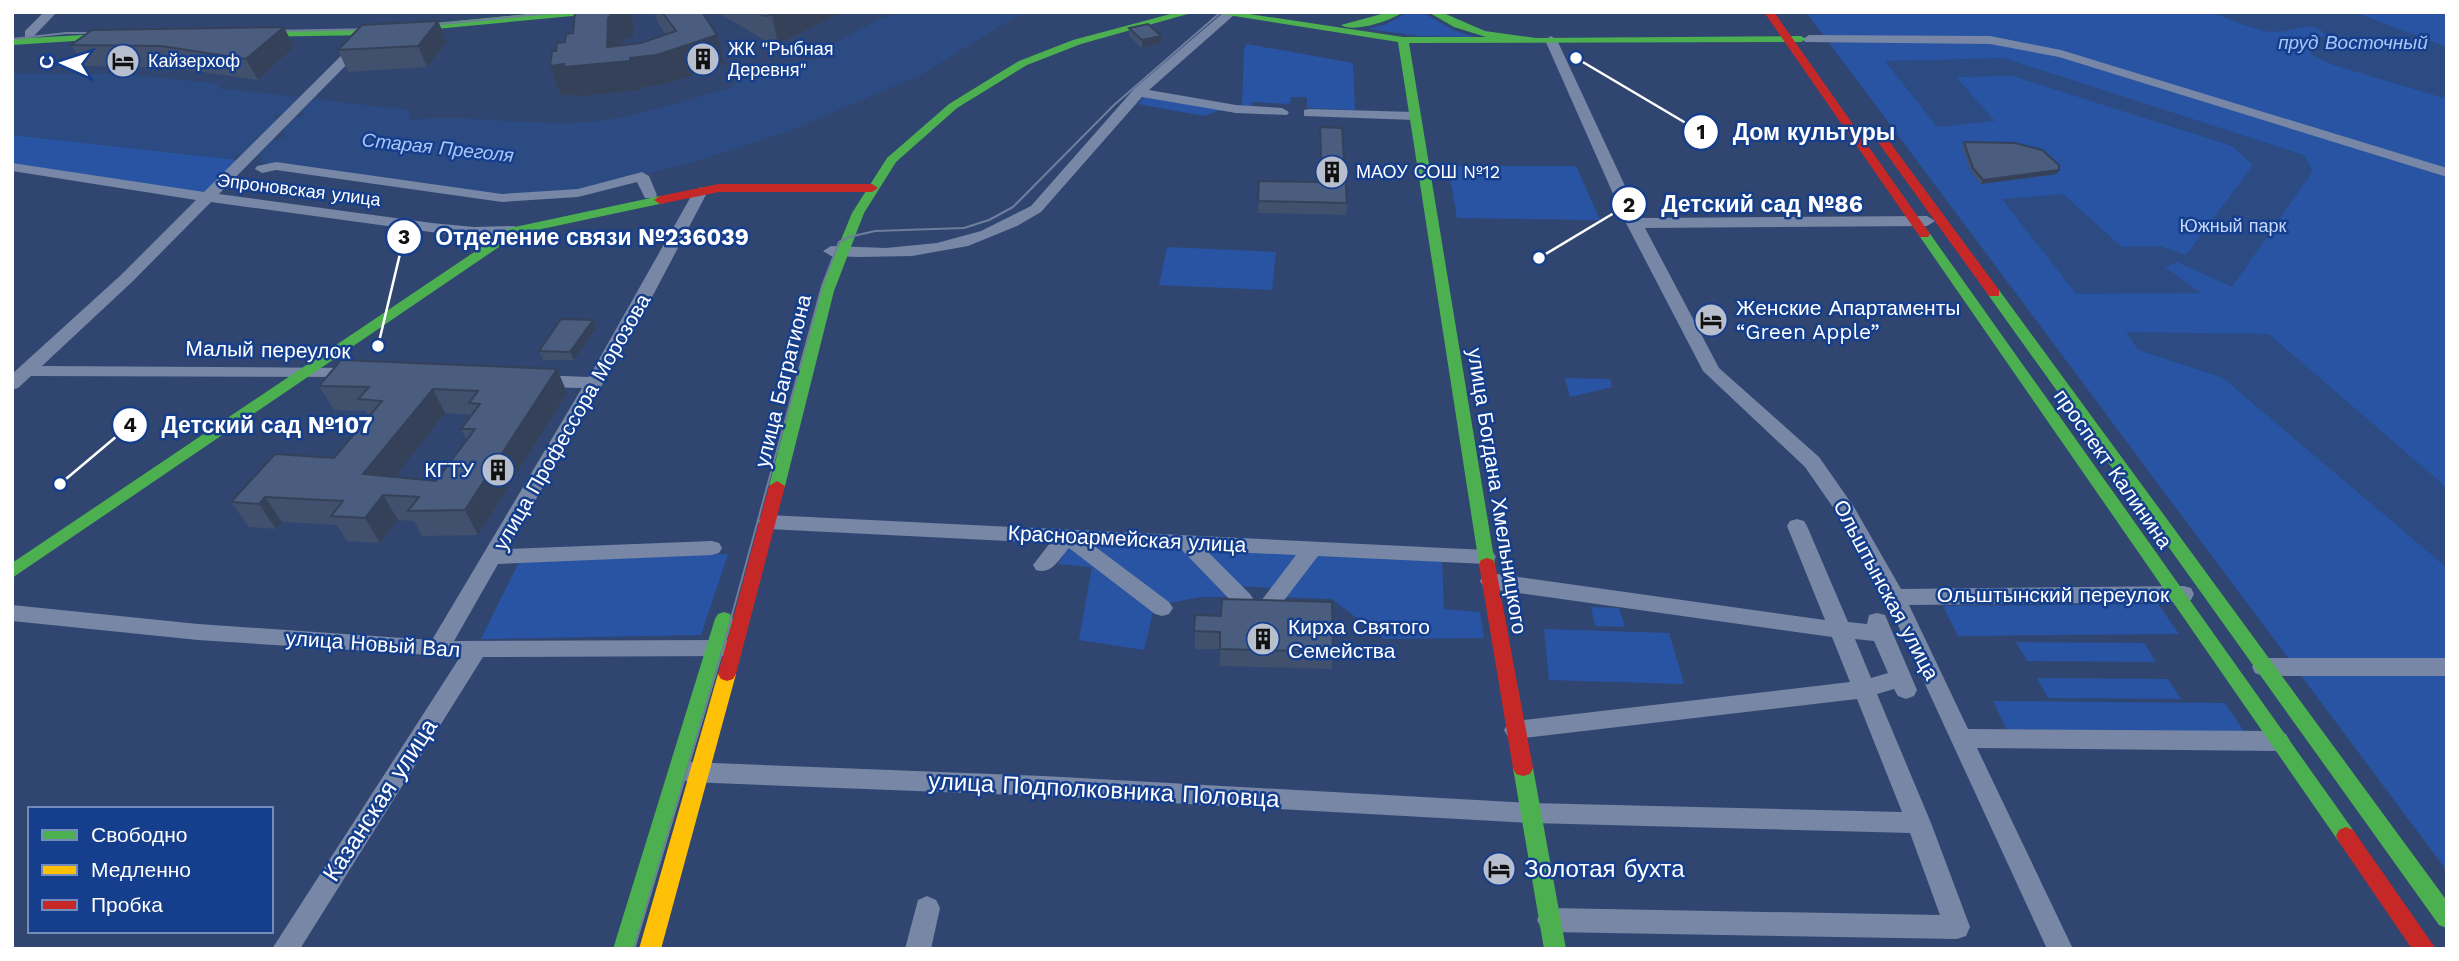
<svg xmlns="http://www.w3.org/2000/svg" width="2459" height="961" font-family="'Work Sans',sans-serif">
<rect width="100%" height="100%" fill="#304671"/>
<path fill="#2854a3" d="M1408,12H1422L1453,30L1475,37L1419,36L1368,29L1387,24Z
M1806,12H2447V871Z
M1247,44L1353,63L1355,110L1307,108V97H1291L1290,104L1252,102L1251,106H1242L1244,49Z
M1146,95L1223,109L1204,116L1138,104Z
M12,135L246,161L207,198L12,167Z
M1448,166H1576L1600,220L1457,218Z
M1167,247L1276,252L1272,290L1159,285Z
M1565,378L1610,379L1612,387L1570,397Z
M1085,541L1178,545L1227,597H1200L1164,604Z
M1070,543L1154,608L1144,650L1079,640L1092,567L1058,564Z
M1198,545L1301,550L1274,588L1239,586Z
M1316,551L1442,558L1444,609L1480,612L1484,638L1384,639L1332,599L1280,597Z
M728,554L701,635L481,639L521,558Z
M2158,604L2179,634L1958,636L1943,606Z
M1591,607L1619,608L1625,627L1595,626Z
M1544,629L1669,633L1684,684L1549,680Z
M2016,642L2144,643L2156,662L2027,661Z
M2037,678L2168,679L2181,699L2048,698Z
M1993,701L2225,703L2247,736L2009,734Z"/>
<path fill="#2c4b83" d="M906,12H1023L923,74L787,132L687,164L578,190L504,195L259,162L264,158L239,154L232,159L12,135V73L123,74L222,84L218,88L409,110V120C465,114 519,125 575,123C629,121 679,101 731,88L737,82L790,62L829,58L827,47L882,18Z
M2210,12H2354L2447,47V99L2330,64L2312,55L2306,45L2310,40L2326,36C2314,17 2291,33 2274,32C2257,32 2227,18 2210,12Z
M2004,58L2304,155L2313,171L2232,287L2177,262L2165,267L2201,293L2076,294L2002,199L2063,194L2122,247L2160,246L2186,255L2253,165L2232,146L2012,76L1956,77L1995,121L1937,127L1885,61Z
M2126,332L2269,334L2447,488V568L2223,378L2138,350Z"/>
<path fill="#304671" d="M222,84L294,92L410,107L409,110L314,98L301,112L306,114L295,118L281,133L287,136L273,141L254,160L243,158L259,141L252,138L268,134L281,119L273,117L275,115L287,113L302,96L217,88Z"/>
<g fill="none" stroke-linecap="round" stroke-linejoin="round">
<path fill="#7787a5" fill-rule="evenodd" d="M44,12H57L33,37H25V31Z
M1224,12L1234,15L1149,90L1236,105L1282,108L1289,112L1287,115L1236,113L1142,97L1041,212L1017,226L968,246L912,256L859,257L831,256L823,251L831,246L886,248L937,243L981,231L1031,206L1134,89Z
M1809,35L1990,36L2061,50L2447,168V177L2059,57L1990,44L1805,42L1803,39Z
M1551,36L1557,40L1640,218L1927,216L1935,221L1927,226L1645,228L1719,368L1819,457L1854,507L1901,589L2184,586L2191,588L2194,594L2191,600L2184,602L1909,605L1968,729L2278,731L2286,734L2290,741L2286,748L2278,751L1977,748L2073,949H2047L1885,597L1839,516L1805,467L1703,371L1626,223L1545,40Z
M361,39L367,43L365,46L219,194L432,223L474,227L514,226L519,228L522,231L519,234L494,237L453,235L211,202L133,281L42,366L354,368L360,369L363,373L360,377L31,376L18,388L12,390V374L121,275L196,200L12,171V163L204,192L357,40Z
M1309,109L1414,112L1421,116L1414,120L1304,116V110Z
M276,162L502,194L578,189L642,172L649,176L657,195L655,198H645L637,182L578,197L502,202L276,170L262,173L255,169L257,166Z
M701,187L708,191L642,316L507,549L712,541L719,543L722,548L719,553L712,555L498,564L454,641L727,640L735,642L738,648L735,654L727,656L483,657L300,949H272L460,657L198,640L12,621V605L198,624L432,640L582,388L538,387L529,381L538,375L589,377L694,191Z
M768,515L1486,550L1493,552L1496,557L1493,562L1486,564L1318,556L1279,607L1272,609L1265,607L1261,601L1296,555L1207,551L1250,594L1254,600L1250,606L1243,608L1236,606L1181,549L1093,545L1169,602L1173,608L1169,614L1162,616L1155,614L1069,548C1059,559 1052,575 1036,570L1033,565L1050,543L768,529L761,527L758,522L761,517Z
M1797,519L1804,521L1807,526L1848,622L1867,624L1869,615L1877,613L1885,615L1917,690L1914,696L1906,699L1898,696L1894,689L1877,694L1931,823L1970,927L1966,936L1957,939L1550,932L1541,928L1537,920L1541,912L1550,908L1940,915L1910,833L1531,823L1044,796L689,782L681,779L677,772L681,765L689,762L1044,776L1531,803L1902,812L1857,699L1516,739L1508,737L1504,730L1508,723L1516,721L1850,682L1832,637L1490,589L1483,586L1480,581L1483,576L1490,573L1825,620L1787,526L1790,521ZM1855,639L1874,641L1888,673L1871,678Z
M2263,658H2447V676H2263L2255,673L2252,667L2255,661Z
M927,896L936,900L940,908L931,949H905L918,900Z"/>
<path fill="#4caf50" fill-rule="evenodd" d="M549,12H588L583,15L372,35L250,37L245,34L250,31L372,29Z
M1178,12H1195L1081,44L1027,65L957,108L896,162L864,213L834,291L785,486L783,490H771L769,486L820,291L852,213L887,158L949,104L1019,61L1073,40Z
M1209,12H1236L1403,37H1486L1454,27L1428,12H1441L1485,31L1536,38L1801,36L1806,39L1801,42L1409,43L1495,564L1493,568H1481L1479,564L1398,42Z
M1389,12H1403C1391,21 1353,33 1341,25Z
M117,33L122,36L121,38L12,45V39Z
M660,196L664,197V203L518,234L12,578V563L510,228Z
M1924,230L1928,231L2353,830L2356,836L2353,842L2346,845L2339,842L1918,234Z
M1994,289L1999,290L2447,901V928L2439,925L1989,296L1987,293Z
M724,612L730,614L733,619L635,949H613L715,619L718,614Z
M1523,760L1530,762L1533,768L1566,949H1544L1513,768L1516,762Z"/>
<path fill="#ffc107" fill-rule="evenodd" d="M727,667L733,669L736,674L661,949H639L718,674L721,669Z"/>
<path fill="#c62828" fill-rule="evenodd" d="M1764,12H1774L1930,234L1928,237H1920Z
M1876,128L1880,129L1999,290V296H1989L1870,131Z
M719,184H872L878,188L872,192H719L660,204L654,200L660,196Z
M777,481L785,486L736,674L733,679L727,681L721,679L718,674L769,486Z
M1487,558L1493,560L1495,564L1533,768L1530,774L1523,776L1516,774L1513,768L1479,564L1481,560Z
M2346,827L2353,830L2436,949H2412L2339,842L2336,836L2339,830Z"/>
<path stroke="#6e7e9c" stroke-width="2" d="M421,26L561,12
M267,31L376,29
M12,39L66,33H106
M634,949L723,648L822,286L839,242L849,237L875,231L964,228L989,220L1013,207L1114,105L1221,12"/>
</g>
<path fill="#40506d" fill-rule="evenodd" d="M654,12H702L725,64L666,84L640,88V90L574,97L573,94L561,96L556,51L573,33L633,20V38L625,39L618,46L641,43L666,35L658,23Z
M717,12H842L778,44H771Z
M438,21L447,42L427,67L348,72L338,50Z
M1129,28L1161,36V43L1142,48L1129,36Z
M71,45L294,47L258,80L173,68L84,66Z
M1320,127L1347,203L1346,215L1258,213L1259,181L1321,182Z
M1964,142L2057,174L1981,184L1971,172L1962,146Z
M596,328L574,360H543L539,351Z
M557,369L567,393L478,535L422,536L414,521L398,520L380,543L347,541L337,525L282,522L276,529L249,527L231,502L334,458L368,417L365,411L334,410L319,386ZM445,413L472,415L461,429L467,441L436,481L395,477Z
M1195,615L1333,652L1332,669L1220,666V649H1195Z"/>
<path fill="#344159" d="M614,12H630L633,20V38L625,39L618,46L630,58L717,35L725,64L666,84L640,88V90L574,97L573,94L561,96L550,66L607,47L608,18Z
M778,12H842L778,44L772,15Z
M438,21L447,42L427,67L418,46Z
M284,27L294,47L258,80L246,59Z
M1161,36V43L1142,48V40Z
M2059,170L2057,174L1981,184L1983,180Z
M593,320L596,328L574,360L570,352Z
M557,369L567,393L478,535L465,510Z
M433,389L445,413L378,499L363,474Z
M383,495L398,520L380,543L365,518Z
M265,497L282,522L276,529L259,504Z"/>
<path fill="#4b5d7f" stroke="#344159" stroke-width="2" fill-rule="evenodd" d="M575,12H614L608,18L607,47L641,43L676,31L662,12H702L717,35L657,55L630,58V61L564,67V64L550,66L552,51H556L557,43L565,42L566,34L573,33Z
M758,12H778L772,15L764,16Z
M438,21L418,46L338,50L362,25Z
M1148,24L1161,36L1142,40L1129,28Z
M284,27L246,59L161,46L71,45L92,30Z
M1320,127L1342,128L1347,203L1258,201L1259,181L1322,182Z
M1964,142L2015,143L2042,150L2059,165V170L1983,180L1973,168Z
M561,319L593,320L570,352L539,351Z
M341,360L557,369L465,510L408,511L419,497L383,495L365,518L331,516L343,501L265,497L259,504L231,502L275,454L334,458L382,401L358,399L369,387L319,386ZM433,389L478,391L469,403L480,404L461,429H475L436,481L363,474Z
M1222,599L1332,602L1333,652L1220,649V632L1194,631L1195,615L1221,616Z"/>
<defs>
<symbol id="building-disc" viewBox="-11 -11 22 22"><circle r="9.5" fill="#b7becd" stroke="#153e8c"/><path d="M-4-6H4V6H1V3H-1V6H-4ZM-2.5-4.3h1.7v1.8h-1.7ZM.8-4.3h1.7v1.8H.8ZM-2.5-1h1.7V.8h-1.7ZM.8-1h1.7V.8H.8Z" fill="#111"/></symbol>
<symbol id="hotel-disc" viewBox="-11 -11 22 22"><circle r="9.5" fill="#b7becd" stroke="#153e8c"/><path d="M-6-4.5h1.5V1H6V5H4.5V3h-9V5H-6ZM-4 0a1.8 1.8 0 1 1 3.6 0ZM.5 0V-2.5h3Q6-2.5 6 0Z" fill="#111"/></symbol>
</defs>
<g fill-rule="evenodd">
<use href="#building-disc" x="684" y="40" width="38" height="38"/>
<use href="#hotel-disc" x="104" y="42" width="38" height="38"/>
<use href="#building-disc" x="1313" y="153" width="38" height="38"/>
<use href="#hotel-disc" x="1692" y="301" width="38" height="38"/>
<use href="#building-disc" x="479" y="451" width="38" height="38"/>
<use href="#building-disc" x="1244" y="620" width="38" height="38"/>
<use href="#hotel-disc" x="1480" y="850" width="38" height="38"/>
</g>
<g text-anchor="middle" stroke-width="5" stroke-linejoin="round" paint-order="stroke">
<g font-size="18" fill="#fff" stroke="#153e8c" text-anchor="start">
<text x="728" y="55">ЖК "Рыбная<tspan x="728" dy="21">Деревня"</tspan></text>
<text x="148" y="67">Кайзерхоф</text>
<text x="1356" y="178">МАОУ СОШ №12</text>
</g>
<g font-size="18" fill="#fff" stroke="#153e8c">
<text transform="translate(299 190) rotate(7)" y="6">Эпроновская улица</text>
</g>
<g font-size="18" fill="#c5d8fb" stroke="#153e8c">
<text x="2233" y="232">Южный парк</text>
</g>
<g font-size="19" font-style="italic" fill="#aac6f7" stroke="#153e8c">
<text x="2353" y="49">пруд Восточный</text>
<text transform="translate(438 147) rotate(6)" y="7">Старая Преголя</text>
</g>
<g font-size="21" fill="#fff" stroke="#153e8c" text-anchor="start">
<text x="1736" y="315">Женские Апартаменты<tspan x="1736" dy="24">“Green Apple”</tspan></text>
<text x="474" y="477" text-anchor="end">КГТУ</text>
<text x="1288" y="634">Кирха Святого<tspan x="1288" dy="24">Семейства</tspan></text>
</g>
<g font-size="21" fill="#fff" stroke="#153e8c">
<text transform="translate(268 350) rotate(1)" y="7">Малый переулок</text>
<text transform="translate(783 381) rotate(-76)" y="7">улица Багратиона</text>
<text transform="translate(572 422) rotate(-60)" y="7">улица Профессора Морозова</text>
<text transform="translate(2113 469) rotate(55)" y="7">проспект Калинина</text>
<text transform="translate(1497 491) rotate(81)" y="7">улица Богдана Хмельницкого</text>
<text transform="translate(1127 539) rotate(3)" y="7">Красноармейская улица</text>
<text transform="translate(1886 590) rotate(62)" y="7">Ольштынская улица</text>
<text x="2053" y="602">Ольштынский переулок</text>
<text transform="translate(373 644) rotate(4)" y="7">улица Новый Вал</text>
</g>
<g font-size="24" fill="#fff" stroke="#153e8c">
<text transform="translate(1104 790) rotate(3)" y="8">улица Подполковника Половца</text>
<text transform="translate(380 800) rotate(-57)" y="8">Казанская улица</text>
</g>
<g font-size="24" fill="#fff" stroke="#153e8c" text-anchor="start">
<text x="1524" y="877">Золотая бухта</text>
</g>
</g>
<path fill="none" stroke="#fff" stroke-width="2.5" d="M1576 58L1701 132M1539 258L1629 204M378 346L404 237M60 484L130 425"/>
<g fill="#fff" stroke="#153e8c" stroke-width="2.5">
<circle cx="1576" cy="58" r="7"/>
<circle cx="1539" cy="258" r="7"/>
<circle cx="378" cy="346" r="7"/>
<circle cx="60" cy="484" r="7"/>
<circle cx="1701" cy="132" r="18"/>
<circle cx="1629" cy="204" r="18"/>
<circle cx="404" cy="237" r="18"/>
<circle cx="130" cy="425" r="18"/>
</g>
<g font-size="21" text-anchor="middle" font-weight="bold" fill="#111">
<text x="1701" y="139">1</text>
<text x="1629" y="212">2</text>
<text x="404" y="244">3</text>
<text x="130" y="432">4</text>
</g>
<g font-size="23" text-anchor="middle" font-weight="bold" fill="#fff" stroke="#153e8c" stroke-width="5" stroke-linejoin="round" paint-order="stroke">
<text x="1814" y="140">Дом культуры</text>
<text x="1762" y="212">Детский сад №86</text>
<text x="592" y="245">Отделение связи №236039</text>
<text x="267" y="433">Детский сад №107</text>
</g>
<rect width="2459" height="961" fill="none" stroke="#ffffff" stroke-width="28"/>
<rect x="28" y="807" width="245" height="126" fill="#153e8c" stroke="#738bba" stroke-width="2"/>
<rect x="42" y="830" width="35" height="10" fill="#4caf50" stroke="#738bba" stroke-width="2"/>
<text x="91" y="842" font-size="21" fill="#ffffff">Свободно</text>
<rect x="42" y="865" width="35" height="10" fill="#ffc107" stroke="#738bba" stroke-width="2"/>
<text x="91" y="877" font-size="21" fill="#ffffff">Медленно</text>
<rect x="42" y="900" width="35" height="10" fill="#c62828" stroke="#738bba" stroke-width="2"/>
<text x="91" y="912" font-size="21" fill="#ffffff">Пробка</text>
<g transform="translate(63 63) rotate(273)" stroke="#153e8c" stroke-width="5" paint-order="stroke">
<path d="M0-5L12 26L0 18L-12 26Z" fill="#ffffff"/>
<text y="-10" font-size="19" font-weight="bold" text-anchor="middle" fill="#ffffff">С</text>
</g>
</svg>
